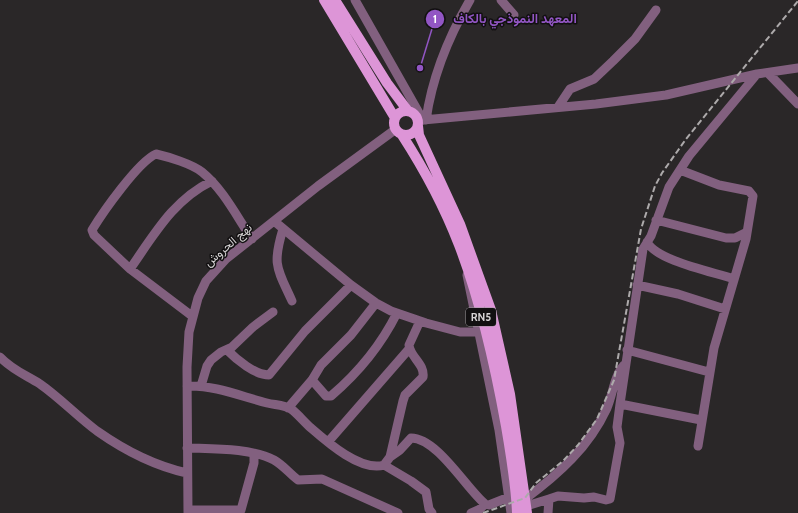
<svg xmlns="http://www.w3.org/2000/svg" width="798" height="513" font-family="Cabin,Vazirmatn,sans-serif">
<rect width="100%" height="100%" fill="#2a2728"/>
<g fill="none" stroke-linecap="round" stroke-linejoin="round">
<path stroke="#82607f" stroke-width="9" d="M355,0L423,120
M501,0L514,15
M768,73L798,104
M558,107L570,89L594,79L613,61L635,39L656,10
M426,120C432,78 449,36 470,0
M418,122L423,120L596,104L666,95L757,74L798,68
M680,170L719,185L749,191L753,196L746,239L714,348L698,446
M656,220L726,238H735L747,232
M274,221L351,285L376,303L391,311L426,323L460,332H478
M283,229C272,265 277,268 292,301
M647,242C657,261 714,272 734,279
M130,269C154,235 173,200 212,181
M467,275L499,430L511,513
M637,285L678,294L725,309
M192,316L130,269L94,235L92,230C103,212 138,162 156,154C169,157 192,164 202,172C223,189 237,217 252,239
M227,350C237,360 255,375 269,375L305,331L351,285
M627,350L709,372
M0,357C12,370 26,375 40,384C60,398 77,416 97,431C124,450 155,466 187,473
M312,380L326,396H331C358,373 381,345 397,313
M187,386C215,385 240,396 267,403C275,405 284,405 291,409C298,414 304,422 311,428C327,442 361,472 384,465L390,457L403,401L405,395L423,377C425,364 410,357 409,345L420,321
M201,386L207,366L211,360L221,352L232,347L253,327L273,312
M620,404L701,420
M288,408L312,380L321,365L351,335L376,303
M328,442L409,349
M187,448C213,449 251,448 274,460C283,465 290,474 298,480L322,479L398,513
M390,457L400,450L411,438C437,438 466,488 485,504L489,505L514,495
M384,465L411,481L426,492L429,509L432,513
M525,499C559,474 589,447 607,408C613,394 614,376 624,365
M549,499L558,496L584,498L594,497L606,500L610,499L620,443L617,427L620,404L643,249L651,236L669,187L689,156L757,74
M520,508L549,499L548,513
M188,510H241L254,463V454
M188,513L187,367L189,332L198,298L206,281L226,259L318,186L396,129
M471,513L480,509L485,504"/>
<path stroke="#dd95d7" stroke-width="10" d="M324,0L395,118
M335,0L387,83L408,111
M394 123a12 12 0 1 1 24 0a12 12 0 1 1-24 0Z
M418,126L419,135L460,224L491,310L510,394L527,513
M402,135C424,169 444,206 459,245C481,302 495,365 506,426C511,455 516,484 517,513"/>
<path stroke="#adaaab" stroke-width="2" stroke-dasharray="6 3" stroke-linecap="butt" d="M483,513L525,498L536,483L563,461L578,445L597,419L614,380L641,229L655,186L662,173L686,139L798,1"/>
</g>
<g text-anchor="middle" stroke-width="3" stroke-linejoin="round" paint-order="stroke">
<rect fill="#121011" stroke="#9b989a" stroke-width="1" x="466" y="308" width="30" height="18" rx="3"/>
<g font-size="11" font-weight="bold" fill="#d6d3d4">
<text x="481" y="321">RN5</text>
</g>
<g font-size="12" fill="#d6d3d4" stroke="#121011">
<text transform="translate(228 245) rotate(-41)" y="4">نهج الحروش</text>
</g>
</g>
<path fill="none" stroke="#9256c4" stroke-width="1.5" d="M420 68L435 19"/>
<g fill="#9256c4" stroke="#121011" stroke-width="1.5">
<circle cx="420" cy="68" r="4"/>
<circle cx="435" cy="19" r="10"/>
</g>
<g font-size="12" text-anchor="middle" font-weight="bold" fill="#fff">
<text x="435" y="23">1</text>
</g>
<g font-size="13" text-anchor="middle" font-weight="bold" fill="#9256c4" stroke="#121011" stroke-width="3" stroke-linejoin="round" paint-order="stroke">
<text x="515" y="23">المعهد النموذجي بالكاف</text>
</g>
</svg>
